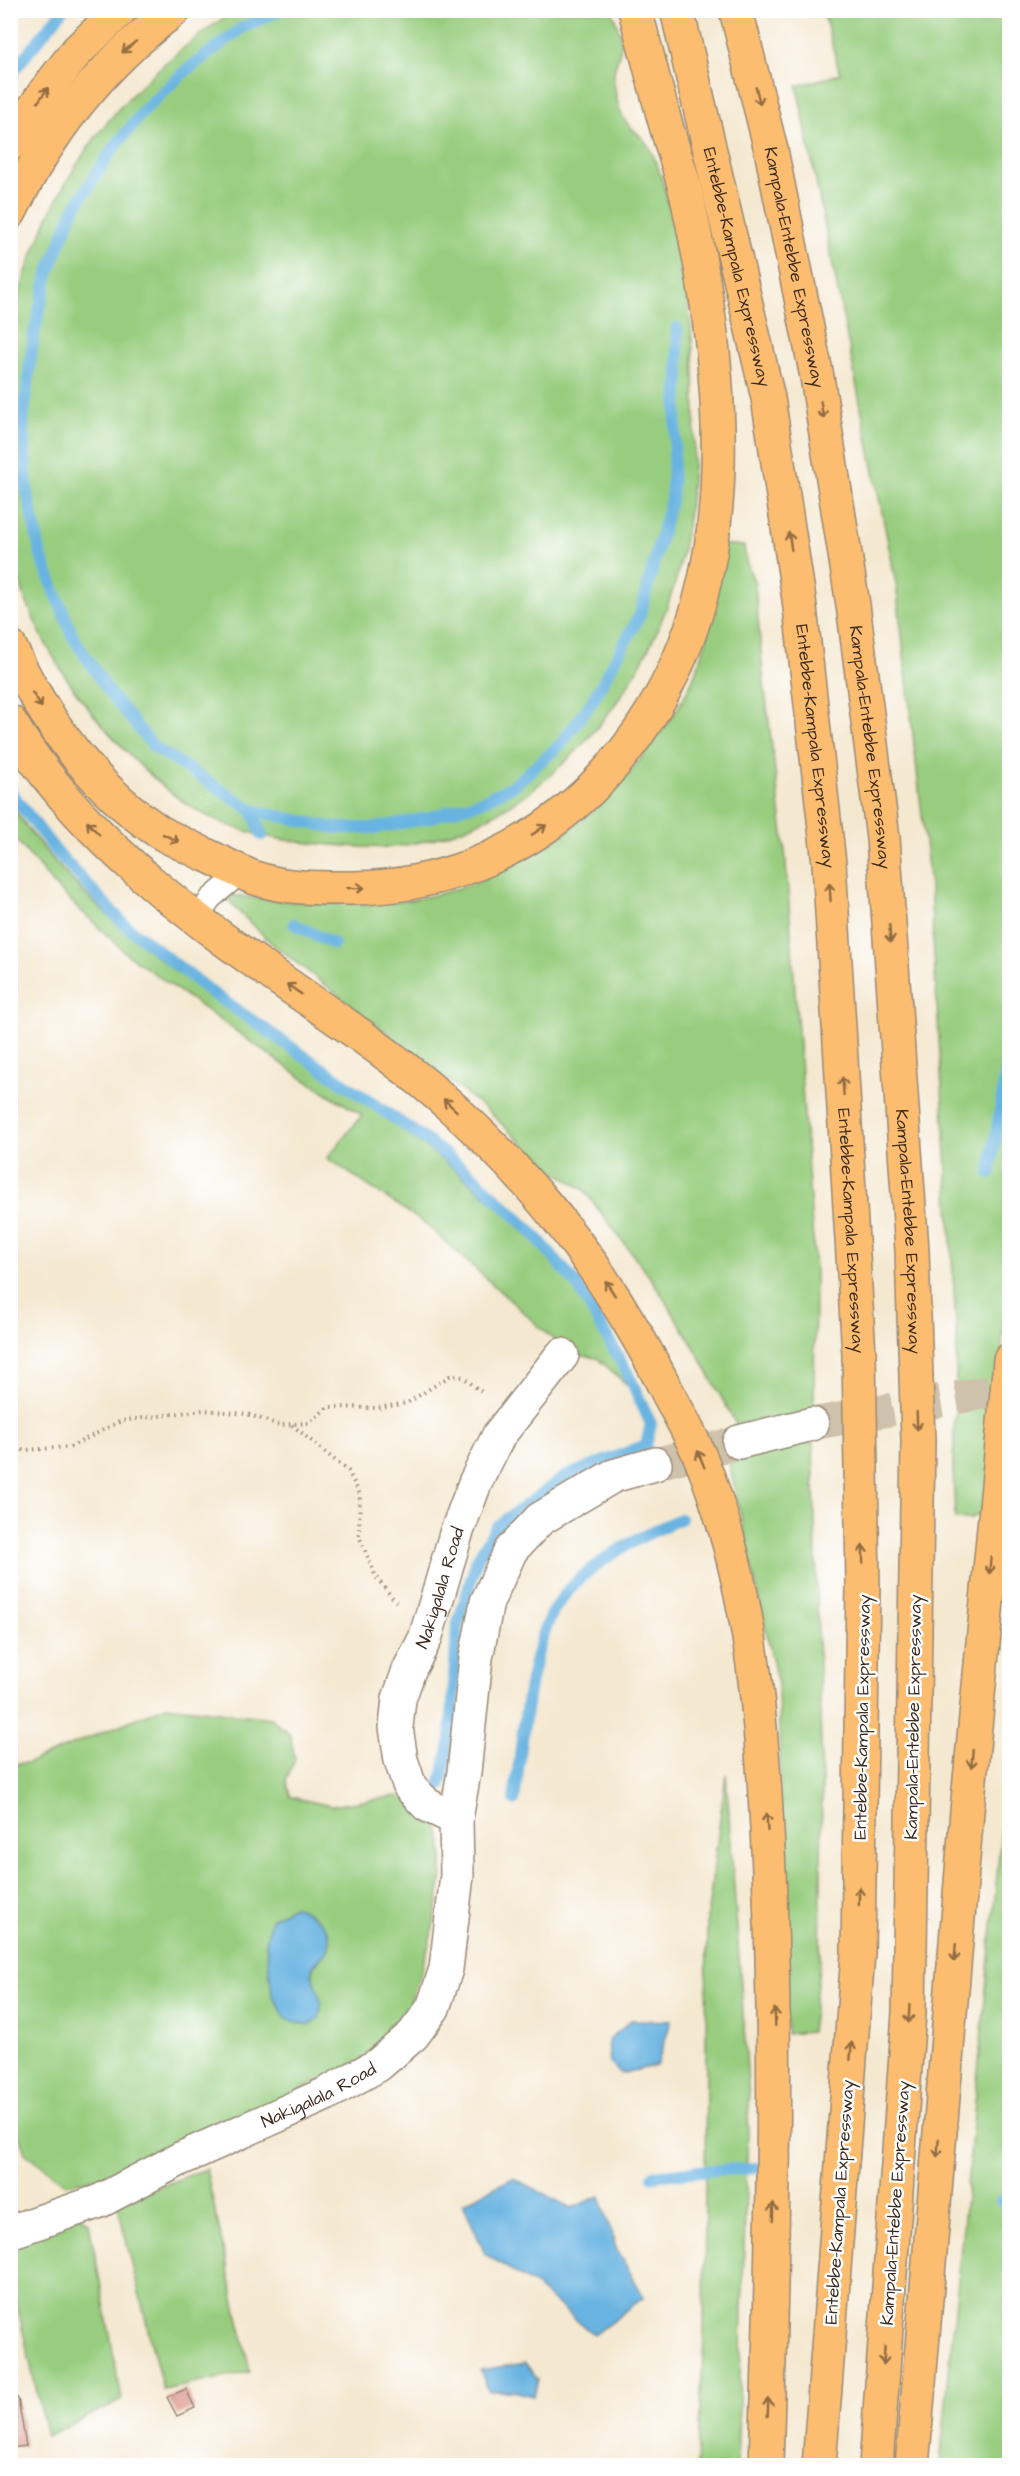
<svg xmlns="http://www.w3.org/2000/svg" width="1020" height="2476" font-family="'Architects Daughter',sans-serif">
<rect width="100%" height="100%" fill="#fff"/>
<filter id="ink" filterUnits="userSpaceOnUse"><feTurbulence type="fractalNoise" baseFrequency=".0167" numOctaves="2"/><feDisplacementMap in="SourceGraphic" scale="12" xChannelSelector="R" yChannelSelector="G"/><feConvolveMatrix kernelMatrix="1 2 1 2 8 2 1 2 1" color-interpolation-filters="sRGB"/></filter>
<filter id="wash" filterUnits="userSpaceOnUse"><feTurbulence type="fractalNoise" baseFrequency=".008" numOctaves="4" result="noise"/><feDisplacementMap in="SourceGraphic" scale="24" xChannelSelector="R" yChannelSelector="G"/><feGaussianBlur stdDeviation="1.35" result="paint"/><feColorMatrix in="noise" values="0 0 0 0 0 0 0 0 0 0 0 0 0 0 0 0 0 1.4 0 .05"/><feComposite in="paint" operator="in"/></filter>
<g filter="url(#wash)">
<rect width="100%" height="100%" fill="#f4e8d0"/>
<path fill="#98cd7f" stroke="#6a7c4e" stroke-width="1.5" fill-rule="evenodd" d="M235,10L612,11C615,20 621,31 621,41C622,52 615,62 614,73C613,85 617,104 622,115C627,128 642,134 649,147C662,171 668,203 675,229C701,329 704,508 668,604C625,721 527,827 399,846C379,849 355,847 334,845C228,838 182,814 110,734C63,682 23,616 11,545C5,507 10,455 10,415C10,387 7,356 11,329C16,297 28,265 40,236C81,136 146,70 235,10Z
M823,11H1009L1010,1262L986,1510L970,1519H955L953,1469L957,1341L930,887L896,583L797,86L840,74Z
M720,544L744,546L746,561L755,584L763,675L785,850L815,1269L814,1413L738,1428L694,1347L653,1281L583,1189L544,1164L487,1110L271,943L231,904L229,895C280,901 332,907 384,903C457,898 529,864 586,817C607,801 625,777 642,757C664,730 685,702 697,669C713,629 717,586 720,544Z
M10,803C87,920 210,997 323,1074C406,1130 490,1191 557,1266C586,1298 611,1352 633,1390L597,1358L578,1355L555,1341L427,1225L327,1158L362,1115L301,1077L128,955L57,888L11,834Z
M813,1442L822,1787L820,1960L811,2032L787,2034L778,1685L729,1463Z
M166,1706L271,1718L290,1735L295,1759L286,1781L291,1797L331,1806L398,1796C409,1804 426,1813 435,1823C459,1852 420,1991 401,2022C393,2036 379,2047 367,2058L129,2172L66,2184L25,2153L11,2112L10,1764L28,1763ZM266,1943L328,1949L313,1967V1979L270,1966Z
M1009,1751V2465H940Z
M726,1774L749,2098L737,2465L697,2466L704,2337L707,1919Z
M206,2169L250,2372L163,2390L117,2203Z
M80,2215L89,2223L122,2400L47,2436L11,2280L10,2243Z"/>
<path fill="#68b3e1" stroke="#526e80" stroke-width="1.5" d="M293,1906C309,1911 337,1928 328,1949C325,1956 316,1960 313,1967C309,1980 321,1992 321,2004C321,2008 320,2014 319,2018L309,2025L286,2019L272,1994L266,1943L271,1919Z
M631,2020L671,2021L657,2065L621,2074L610,2063L608,2041Z
M513,2178L571,2208L600,2196L616,2248L644,2297L594,2335L533,2284L485,2254L463,2203Z
M525,2363L538,2380L534,2396L513,2391H489L480,2370Z"/>
<g fill="none" stroke-linecap="round" stroke-linejoin="round">
<path stroke="#68b3e1" stroke-width="12" d="M280,10L242,28L183,73L145,109L108,156L73,211L48,274L34,334L23,420L27,491L41,556L73,637L111,695L154,747L252,810L334,828H376L428,818L482,801L513,786L561,744L591,703L640,615L671,499L679,376L677,328
M10,75L63,10
M10,791L55,850L124,924L211,992L429,1142L475,1178L532,1232L578,1286L628,1374L651,1424L646,1445L566,1476L497,1526L477,1559L457,1627L451,1739L440,1786
M252,810L262,835
M294,924L334,944
M990,1173L1010,1046
M514,1800C523,1742 526,1669 551,1616C573,1570 636,1538 680,1519
M653,2176L699,2171L758,2168
M1001,2201L1010,2199"/>
</g>
<g id="blocks">
<path fill="#d99589" d="M186,2389L195,2408L177,2416L167,2397Z
M18,2398L26,2446L10,2448V2399Z"/>
</g>
</g>
<g filter="url(#ink)">
<use href="#blocks" fill-opacity="0" stroke="#988977" stroke-width="1.5"/>
<g fill="none" stroke-linecap="round" stroke-linejoin="round">
<path stroke="#cfc2ac" stroke-width="33" stroke-dasharray="33 16" stroke-linecap="butt" d="M812,1424L1010,1388
M655,1464L739,1442"/>
<defs>
<path id="lane" d="M197,921L210,899L242,872"/>
<g id="street">
<path d="M739,1442L812,1424"/>
<path id="s1" d="M456,1819L427,1805L410,1787L401,1760L396,1727L399,1699L409,1670L425,1639L456,1534L475,1483L499,1435L562,1355"/>
<path id="s2" d="M10,2232L100,2201L180,2159L326,2094L378,2065L413,2035L433,2008L446,1969L457,1875L456,1819L464,1772L476,1658L487,1602L511,1550L540,1519L613,1476L655,1464"/>
</g>
<g id="highway">
<path id="s3" d="M677,10L768,398L799,599L829,863L859,1354L863,1583L858,1954L819,2466"/>
<path id="s4" d="M736,10L771,150L817,377L853,605L883,838L912,1250L918,1441L909,2013L876,2466"/>
<path d="M10,144L45,92L77,51L120,10"/>
<path d="M10,212C50,130 101,65 174,10"/>
<path d="M10,647C44,719 91,786 158,831C173,840 190,847 206,855C222,862 238,872 255,878C286,889 321,888 354,888C527,885 655,762 700,600C733,478 716,332 690,211C685,183 675,156 667,129C656,90 646,50 635,10"/>
<path d="M10,722C81,841 197,922 308,999C359,1034 409,1068 455,1110C549,1196 612,1282 669,1395C680,1416 692,1437 701,1459C754,1590 763,1732 769,1871C778,2070 772,2267 766,2466"/>
<path d="M912,2466L967,1811L1010,1360"/>
</g>
</defs>
<use href="#lane" stroke="#988977" stroke-width="24"/>
<use href="#street" stroke="#988977" stroke-width="36"/>
<use href="#highway" stroke="#988977" stroke-width="36"/>
<path stroke="#988977" stroke-width="4" stroke-dasharray="1.5 4.5" stroke-linecap="butt" d="M292,1425L348,1471L360,1494L359,1536L376,1577L396,1602
M10,1451L70,1447L121,1421L203,1410L247,1414L279,1425L309,1423L328,1407L378,1408L407,1403L450,1376L463,1377L484,1394"/>
<use href="#lane" stroke="#fff" stroke-width="21"/>
<use href="#street" stroke="#fff" stroke-width="33"/>
<use href="#highway" stroke="#fcbd6f" stroke-width="33"/>
</g>
<defs><path id="oneway-shaft" d="M-6 0H5M1.5-3L5.5 0L1.5 3" fill="none" stroke-width="1.6" stroke-linecap="round" stroke-linejoin="round" transform="scale(1.5)"/></defs>
<g stroke="#926c42">
<use href="#oneway-shaft" transform="translate(129 47) rotate(141)"/>
<use href="#oneway-shaft" transform="translate(43 95) rotate(-55)"/>
<use href="#oneway-shaft" transform="translate(758 96) rotate(76)"/>
<use href="#oneway-shaft" transform="translate(822 410) rotate(81)"/>
<use href="#oneway-shaft" transform="translate(790 541) rotate(-99)"/>
<use href="#oneway-shaft" transform="translate(37 700) rotate(57)"/>
<use href="#oneway-shaft" transform="translate(93 828) rotate(-134)"/>
<use href="#oneway-shaft" transform="translate(539 830) rotate(-34)"/>
<use href="#oneway-shaft" transform="translate(171 838) rotate(26)"/>
<use href="#oneway-shaft" transform="translate(356 888) rotate(-1)"/>
<use href="#oneway-shaft" transform="translate(830 892) rotate(-94)"/>
<use href="#oneway-shaft" transform="translate(890 934) rotate(86)"/>
<use href="#oneway-shaft" transform="translate(294 989) rotate(-145)"/>
<use href="#oneway-shaft" transform="translate(843 1086) rotate(-94)"/>
<use href="#oneway-shaft" transform="translate(450 1105) rotate(-138)"/>
<use href="#oneway-shaft" transform="translate(610 1288) rotate(-123)"/>
<use href="#oneway-shaft" transform="translate(917 1421) rotate(88)"/>
<use href="#oneway-shaft" transform="translate(701 1459) rotate(-112)"/>
<use href="#oneway-shaft" transform="translate(863 1554) rotate(-91)"/>
<use href="#oneway-shaft" transform="translate(990 1565) rotate(95)"/>
<use href="#oneway-shaft" transform="translate(972 1759) rotate(95)"/>
<use href="#oneway-shaft" transform="translate(767 1822) rotate(-93)"/>
<use href="#oneway-shaft" transform="translate(859 1896) rotate(-89)"/>
<use href="#oneway-shaft" transform="translate(955 1953) rotate(95)"/>
<use href="#oneway-shaft" transform="translate(909 2014) rotate(93)"/>
<use href="#oneway-shaft" transform="translate(775 2017) rotate(-92)"/>
<use href="#oneway-shaft" transform="translate(851 2051) rotate(-86)"/>
<use href="#oneway-shaft" transform="translate(938 2148) rotate(95)"/>
<use href="#oneway-shaft" transform="translate(773 2212) rotate(-89)"/>
<use href="#oneway-shaft" transform="translate(884 2356) rotate(94)"/>
<use href="#oneway-shaft" transform="translate(768 2407) rotate(-88)"/>
</g>
</g>
<g text-anchor="middle" stroke-width="5" stroke-linejoin="round" paint-order="stroke">
<g font-size="18" fill="#3b2a1e" stroke="#fff">
<text dy="6" stroke="none"><textPath href="#s3" startOffset="264">Entebbe–Kampala Expressway</textPath></text>
<text dy="6" stroke="none"><textPath href="#s4" startOffset="264">Kampala–Entebbe Expressway</textPath></text>
<text dy="6" stroke="none"><textPath href="#s3" startOffset="750">Entebbe–Kampala Expressway</textPath></text>
<text dy="6" stroke="none"><textPath href="#s4" startOffset="750">Kampala–Entebbe Expressway</textPath></text>
<text dy="6" stroke="none"><textPath href="#s3" startOffset="1236">Entebbe–Kampala Expressway</textPath></text>
<text dy="6" stroke="none"><textPath href="#s4" startOffset="1236">Kampala–Entebbe Expressway</textPath></text>
<text dy="6" stroke="none"><textPath href="#s1" startOffset="266">Nakigalala Road</textPath></text>
<text transform="translate(862 1717) rotate(-89)" y="6">Entebbe–Kampala Expressway</text>
<text transform="translate(913 1717) rotate(-89)" y="6">Kampala–Entebbe Expressway</text>
<text dy="6" stroke="none"><textPath href="#s2" startOffset="338">Nakigalala Road</textPath></text>
<text transform="translate(839 2202) rotate(-86)" y="6">Entebbe–Kampala Expressway</text>
<text transform="translate(895 2203) rotate(-86)" y="6">Kampala–Entebbe Expressway</text>
</g>
</g>
<rect width="1020" height="2476" fill="none" stroke="#fff" stroke-width="36"/>
</svg>
